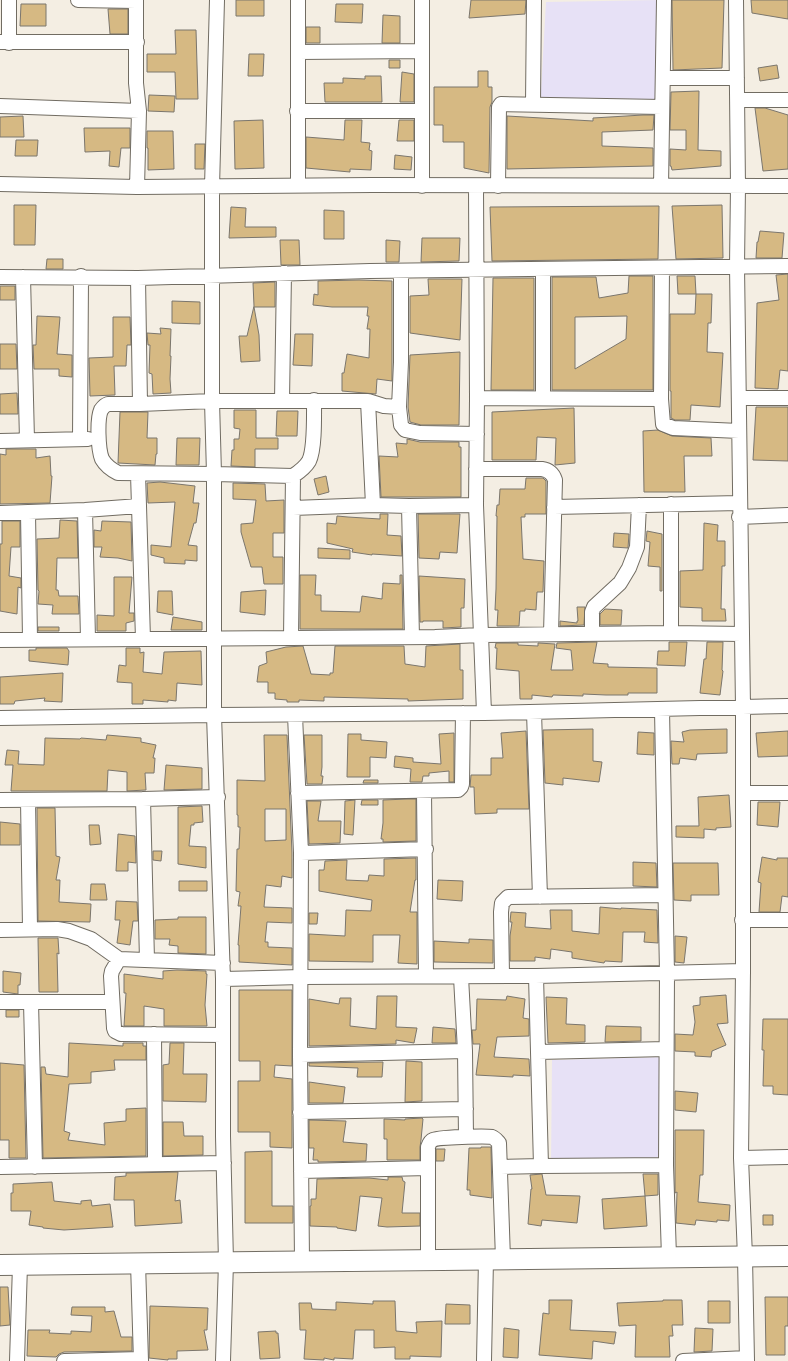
<svg xmlns="http://www.w3.org/2000/svg" width="788" height="1361" font-family="'Source Sans 3',sans-serif">
<rect width="100%" height="100%" fill="#f4eee3"/>
<path fill="#e7e1f6" d="M661,0L663,104L540,109L546,2Z
M664,1057L665,1161L551,1164L552,1060Z"/>
<path fill="#d6b983" stroke="#7b766d" fill-rule="evenodd" d="M236,0H264V16H236Z
M471,0H526L525,14L469,18Z
M672,0H724L722,68L673,70Z
M751,0H788V19L752,13Z
M21,4H46V26H20Z
M336,4H363L362,23L335,22Z
M108,9H128V34H110Z
M383,15L400,16V43H382Z
M306,27H320V43H306Z
M175,30H196L198,99H176L175,72H147V54H176Z
M249,54H264L263,76H248Z
M389,60H400V68H389Z
M777,65L779,78L760,81L758,68Z
M478,71H488V87H492V102L490,107L489,173L464,168V142H443V125H434V87H478Z
M402,72L414,74V102H400Z
M365,76H381L382,102H325L324,83H343V78L365,79Z
M699,91L698,150L721,151V166L672,170L671,166H670V149L686,150V130H670L671,92Z
M149,95L175,96L174,112L148,111Z
M755,108H765L788,115V169L763,171Z
M643,115H654L653,130L602,132V146L653,148V166L507,169V116L593,121V118Z
M23,116L24,137H0V117Z
M263,120L264,168L235,169L234,121Z
M345,120H362L361,142L370,143L369,150L372,151L371,170L350,169V172L306,168V137L344,140Z
M399,120H414V141H397Z
M84,128H130V148H121L119,167L109,166L110,151L85,152Z
M147,131H173L174,169L148,170V148H147Z
M16,140H38L37,156H15Z
M195,144H205L204,169H195Z
M395,155L412,157L411,170L394,169Z
M14,205H36L35,245H14Z
M722,205L723,258L676,259L672,206Z
M659,206L658,259L492,261L490,207Z
M231,207L246,208L245,227H276V237L229,238Z
M324,210L344,211V239H324Z
M760,231L784,233L782,258H756L757,242H758Z
M422,238H460L459,261L421,262Z
M280,240H299L300,265H281Z
M386,240L400,241L399,262H386Z
M47,259H63V269H46Z
M788,274V371L780,370L778,389L755,388L757,303L779,300L776,275Z
M629,276H653V390H552V277H596L599,298L628,293ZM627,316L626,339L575,369V317Z
M677,276H695L696,294H678Z
M493,278H534V390H491Z
M428,279H462L460,340L410,333V296L429,295Z
M359,280L392,281V381L377,379L376,394L342,391V373H344L347,354L369,358L370,329H367L369,316H367L368,307H332L313,305L314,294L318,295V281Z
M275,282V307H254L259,335L260,361L241,362L239,336H247L254,306L253,283Z
M0,286H15V300H0Z
M696,294H712L711,323H708L707,352L723,353L720,407L691,405L690,420H675L671,418V391H670V314H695Z
M172,301L200,302V324L172,323Z
M37,316L60,317L57,354L72,355V377L59,376V369H34L33,345H36Z
M113,317H130L131,345H127L126,366H114L115,395L90,396L89,358L113,357Z
M160,328L171,329L170,356H171L170,379L171,393L153,394L152,374L149,373L150,345H148L147,333L161,334Z
M295,334H313L312,366L293,365Z
M0,344H16L17,369H0Z
M460,352L459,425H421L410,422L408,407L410,355Z
M17,393L18,414H0V394Z
M756,407H788V461L753,460Z
M574,408L575,463L555,465L556,438L537,437L536,460H492V412Z
M234,410H256V438H278V449H255V467L231,466L232,450H234V439H239L240,429L234,428Z
M277,411H298L297,436H276Z
M120,412H148L147,438H157V454H156L155,465L118,463Z
M658,430L672,436L711,438L712,456H684L685,492H644L643,431Z
M177,438H200L199,465H176Z
M407,439L420,442H459V447H461V497H381L379,456L398,457L396,443L407,444Z
M6,449H36V458L50,456L51,476H52L50,503L0,504V454L6,455Z
M326,476L329,492L318,495L314,479Z
M526,478H543L546,481V514H525V517H521L523,559L544,561L543,592H537L536,610L525,609V611H520L519,626H497L498,610H495L496,589L497,516H496L497,505H499L500,489H525Z
M160,482L195,486L193,503H199L196,523H194L188,545L197,546V561L185,560V564L164,563V558L151,555V545L171,547L175,502L148,503L147,483Z
M233,483L265,484L266,501L284,500V533H273V557H283V584H264L262,567H251L241,532V524L253,523L256,500L233,499Z
M380,514H388L387,535L401,536L402,556L372,554V555L352,552L353,549L327,543V523L336,524L337,516L348,517L380,519Z
M418,514H460L457,553L440,552L439,559L419,558Z
M60,520L77,521L78,558H57L56,590H58L59,596H78L79,614H52L53,605L38,604L39,591L38,590L37,539L59,538Z
M2,521H20V547H11L9,576L21,578V588L18,587L17,614L0,611V544H2Z
M102,521L131,522L132,561L118,558L100,557L102,547H94V530L101,531Z
M704,523L718,525L717,541H725V566H722L721,609H725L726,621H702V608L680,607V571L703,570Z
M647,531L662,534V591H660V567L648,566L650,542L646,541Z
M614,533L629,534L628,548L613,547Z
M318,548L350,550V559L318,558Z
M300,575H316L315,595H321V611L360,612L362,596L382,599L383,583L400,584V575H402L403,629H300Z
M419,576L465,579L464,608H461V627L443,628V621H423V622H420Z
M114,577H132L129,613H134V621L126,623V631H97V615L114,616Z
M266,590L265,615L240,612L241,592Z
M158,591H172L173,615L157,612Z
M577,607H585L584,625L560,626V621L577,623V621H578Z
M605,609L622,610L621,625H600V614Z
M173,617L202,622V630H171Z
M38,627H59V631H38Z
M597,642L593,663L608,664V667L657,668V693H628V695H606L583,694V696L553,695L552,697L532,695V699H520L519,671L496,669L497,648H495L496,643H518V645L538,646V643L555,644L551,670H573L571,650L556,648L557,643Z
M669,642H687L685,666L657,665L658,651H669Z
M707,642H723L722,670L723,671L720,695L700,693L704,659H706Z
M460,644V670H463V699L408,701V699L324,697V701L299,700V702H287V700L275,699V693H268V682H257L259,666L267,663L266,652L286,647L303,646L311,674L330,675V673H333L335,646H404L405,664L425,667L426,646Z
M36,648H67L69,651L68,665L29,661V650H36Z
M126,648H140V653L144,652L143,672L162,674L164,652L201,651L202,685L177,683L176,701L168,700V702L143,700V704H132V683L117,682L119,665L126,666Z
M63,673L62,702L44,701L45,698L15,701L14,704H0V677Z
M593,729V761L602,762L599,782L563,778V785L545,783L543,730Z
M727,729V753L697,754L696,760L680,758L679,764H672L671,741L684,742L682,732L690,730Z
M526,731L529,809H497V813L475,814L474,787H470L471,775H491V758H503L501,733Z
M788,731V756L758,757L756,733Z
M638,732L654,733V755L637,754Z
M454,733V782H449V771L429,773V776H423L422,782H410L411,769L394,767L395,756L413,758V762L441,764L439,734Z
M348,734H361V740L387,742L386,758L370,757V777H347Z
M107,735L141,738V742L156,745L153,758H155L154,773H145L146,790L127,791V772L108,770L107,791H11L13,765H5L7,750L19,751L18,764L44,765L45,738L80,739L81,738L106,740Z
M264,735H287L292,853V878L282,876L281,887L266,885L264,907L292,908V923L267,922L265,942H268V947L292,948V965L239,962V945H238L241,906H238L240,892L236,891L237,849H239L240,827H238V815H237V780L265,781ZM265,809H286V840L265,841Z
M304,735H322V767L321,776H323L322,784H307Z
M166,765L202,768V789L164,790Z
M364,780H378V783H363Z
M729,795L731,827L716,828V830L704,829V838L676,837V826H699L698,797Z
M408,799H416V841L383,842V839H381L383,823V800Z
M355,800L353,835L344,834L345,801Z
M362,800H378V805H361Z
M307,801H321L318,821H341L340,843L309,844Z
M758,802H780L778,827L757,825Z
M202,806L203,822L194,823V825H191L189,846L206,847V868L178,864V807Z
M37,808H55L56,856L60,857L56,880H60L59,902L91,904L90,922L38,921Z
M0,822L20,824V845H0Z
M89,825H99L101,844L90,845Z
M118,834L135,836L136,863L128,862V871H116Z
M153,851H162L161,861L153,860Z
M762,857L777,860V858H788V897L782,896L780,912H759L761,883L758,882Z
M416,858V880H415L410,912H417V964L398,963L400,935H373V962L309,961V934L345,936L346,910L371,911L372,900L319,891V870H324L325,861L347,860L346,880L368,881L369,875L384,876V859Z
M633,862L656,863L657,887L633,886Z
M673,863H718L719,895H691V901L674,900Z
M438,880L463,881L462,901L437,899Z
M179,881H207V891H179Z
M91,884H105L107,900H90Z
M116,901L137,902L138,921H133L130,945L117,943L120,920H115Z
M600,907L621,909V908L657,910L658,943L644,942L645,932H623L622,962L605,961L604,963L572,958V952L551,949L550,959L535,957V961H510V936L512,922H510L511,912L526,913L525,927L551,929L550,910H572V931L599,934Z
M309,913H318L317,924H309Z
M178,917H206V954L178,953V946L169,945L170,939H155V920L178,919Z
M675,936L687,937L684,963L675,962Z
M38,938H58L59,954L57,953L58,992H39Z
M469,939L493,940V963L434,962V941L469,943Z
M177,970L206,971V974H207L205,1005L207,1026H164V1009L144,1006V1026H124L126,993H124V974L163,979V971Z
M3,971L21,973L20,985H18V994L3,992Z
M239,990H292V1066L275,1065L274,1077L292,1079V1148L270,1147V1132H238V1081H260V1061H239Z
M726,995L728,1023L717,1024L726,1045L712,1051L711,1057L695,1056V1052L675,1051V1034L693,1035L695,1022L693,1006L700,1005V997Z
M377,996H397L396,1027L417,1028L414,1043L396,1040V1044L309,1046V999L339,1004L340,998H351L350,1026L376,1029Z
M507,996L525,999L523,1018L529,1019V1036L497,1037L494,1057L529,1059L530,1076L513,1075V1077L476,1075L480,1044H473L472,1030H476L477,999L506,1000Z
M546,997L567,998L566,1024L585,1025V1042L548,1043Z
M6,1010H19V1017H6Z
M763,1019H788V1095L773,1094V1086H763L764,1050H762Z
M606,1026L641,1027V1041L605,1042Z
M433,1027L455,1029L456,1043H432Z
M69,1043L123,1046V1043H143V1046H146V1060H114L115,1070L91,1072V1083L69,1084L64,1131L70,1133L68,1140L105,1145L104,1123L126,1121V1109L146,1108V1156L43,1158L41,1067H45L46,1074L68,1077Z
M170,1043H184L183,1074H207L206,1102L163,1101V1065L169,1064Z
M406,1061L422,1062V1101L405,1102Z
M383,1062L382,1077H357L358,1068L309,1066V1063Z
M0,1063L24,1065L26,1158H9V1140H0Z
M309,1082L345,1087L343,1103H309Z
M675,1091L698,1093L696,1112L675,1110Z
M422,1118L423,1119L421,1140L420,1147V1160H387V1139H384V1119L405,1120V1119Z
M309,1120L346,1121L343,1142L367,1144L366,1161L318,1162V1160H313L314,1148H309Z
M163,1122H183L184,1136H203V1155L163,1156Z
M675,1130H704L703,1175H700L698,1202L730,1205L729,1221L717,1220V1222L696,1220L695,1225L676,1223L677,1192L675,1193Z
M481,1147H491L492,1198L470,1195V1190H467L469,1148H481Z
M436,1149H445L444,1161H436Z
M272,1151V1206H293V1223H245V1152Z
M178,1172L175,1201L180,1200L182,1223L135,1226L134,1200H114L115,1177L126,1176V1173Z
M542,1174L546,1195L580,1196L577,1223L542,1220L541,1226L528,1224L531,1189H532L530,1175Z
M643,1174H658V1195L645,1196Z
M388,1177H402L403,1181L405,1182L402,1213H420V1226L387,1227L378,1226L382,1198L360,1196L356,1231L337,1228V1227L310,1226V1206H311V1199H316L317,1179L369,1178L388,1180Z
M52,1182L54,1201L81,1204V1201L91,1200L92,1206L110,1204L113,1227L64,1230L43,1228V1227L29,1225L31,1211H11V1193H13V1184Z
M645,1196L647,1226L604,1229L602,1199Z
M763,1215H773V1225H763Z
M0,1287H8L10,1325L0,1326Z
M765,1297H788V1326H785V1355H766Z
M549,1300H572L570,1330L616,1332L614,1344L593,1341L592,1359L539,1355L543,1313L549,1314Z
M663,1300H682L683,1325H672L673,1336H669L670,1357H635L636,1325L619,1326L617,1303L663,1301Z
M373,1301H395L396,1331L417,1333L416,1322L442,1321L441,1357L410,1356V1359H395V1347L374,1348V1330H355L353,1359L334,1358V1360L324,1358V1360L304,1359L306,1330H300L299,1303H311L312,1309L336,1310V1302L373,1304Z
M708,1301H730V1323H708Z
M446,1304L470,1305V1324H445Z
M150,1306L208,1308L207,1330H204L208,1350L177,1351V1359H168V1360L149,1358Z
M72,1307H105V1312L114,1311L121,1337H132V1351L64,1352L59,1354L56,1357L27,1356L28,1330H50L49,1333L71,1334V1331L91,1332L92,1316L71,1315Z
M504,1328L519,1330L518,1358L503,1357Z
M695,1328L713,1329L712,1351L694,1352Z
M276,1331V1333H278L280,1358L260,1359L258,1332Z"/>
<g fill="none" stroke-linecap="round" stroke-linejoin="round">
<defs>
<path id="street" d="M9,0V43
M78,0L136,1
M136,0V83L139,111L137,187
M217,0L212,187V401L214,474V715L223,979V1136L226,1262L223,1361
M298,0V185
M422,0V186
M736,0L738,186L737,266L743,707V971L741,1158L745,1257L747,1361
M0,42H137
M298,52L422,51
M663,78H737
M738,100H788
M533,104L534,0
M0,106L139,111
M297,111H422
M0,184L137,187L372,185L788,186
M476,186L477,398L476,505L484,713
M498,186L499,107L501,104L662,107
M661,186L664,0
M662,268L661,399L663,424L673,428L739,431
M543,269V398
M401,271V362L399,407L401,425L405,430L420,433L477,434
M0,277L138,278L370,271L788,266
M23,277L27,440
M138,278L140,404
M477,398L661,399
M739,398H788
M282,400L284,273
M368,401L373,505
M80,439L81,276
M0,441L88,439
M476,469H542C549,470 553,474 555,480L551,634
M138,474L139,506
M293,476C299,472 305,468 309,461C315,449 314,415 314,400
M671,504V633
M409,506L412,637
M554,507L739,503
M293,508L373,505L409,506L476,505
M85,510L88,639
M0,513L85,510L139,506L143,639
M28,513L30,639
M739,517L788,515
M592,633V612L594,607L620,583L629,568L637,547L639,505
M291,638L293,476L214,474L118,473C112,470 106,466 102,459C98,449 97,419 101,410C103,407 105,405 108,404H140L212,401H368L384,406L399,407
M0,640L435,637L481,635L671,633L742,634
M662,710L667,973L666,1165L669,1257
M534,712L540,897
M295,715L301,853L426,849
M0,718L214,715L484,713L788,706
M424,792L426,976
M298,793L458,790L461,787L462,784L463,713
M743,793H788
M143,799L147,960
M0,800L143,799L218,797
M28,800L30,929
M301,853L300,1055L302,1261
M742,920H788
M0,930L57,929L69,931L91,939L119,959L223,963
M119,959L112,971L111,976L114,1028L115,1031L121,1034L223,1035
M502,976L501,912L502,903L508,897L665,895
M461,977L465,1051L466,1137
M223,979L301,977L536,976L743,971
M0,1002H112
M31,1002L35,1167
M154,1034L155,1164
M538,1052L666,1049
M300,1055L465,1051
M300,1112L466,1109
M741,1158L788,1157
M541,1166L666,1165
M0,1167L224,1163
M501,1167L541,1166L536,976
M301,1171L428,1168
M428,1260V1147C429,1144 430,1141 433,1140C437,1137 486,1136 492,1137C495,1138 497,1141 499,1143L503,1259
M138,1263L141,1361
M17,1361L20,1265
M64,1361L141,1359
M484,1361L486,1259
M683,1361L747,1358"/>
<path id="secondary" d="M0,1265L788,1256"/>
</defs>
<use href="#street" stroke="#716c62" stroke-width="16"/>
<use href="#secondary" stroke="#716c62" stroke-width="22"/>
<use href="#street" stroke="#fff" stroke-width="14"/>
<use href="#secondary" stroke="#fff" stroke-width="20"/>
</g>
</svg>
